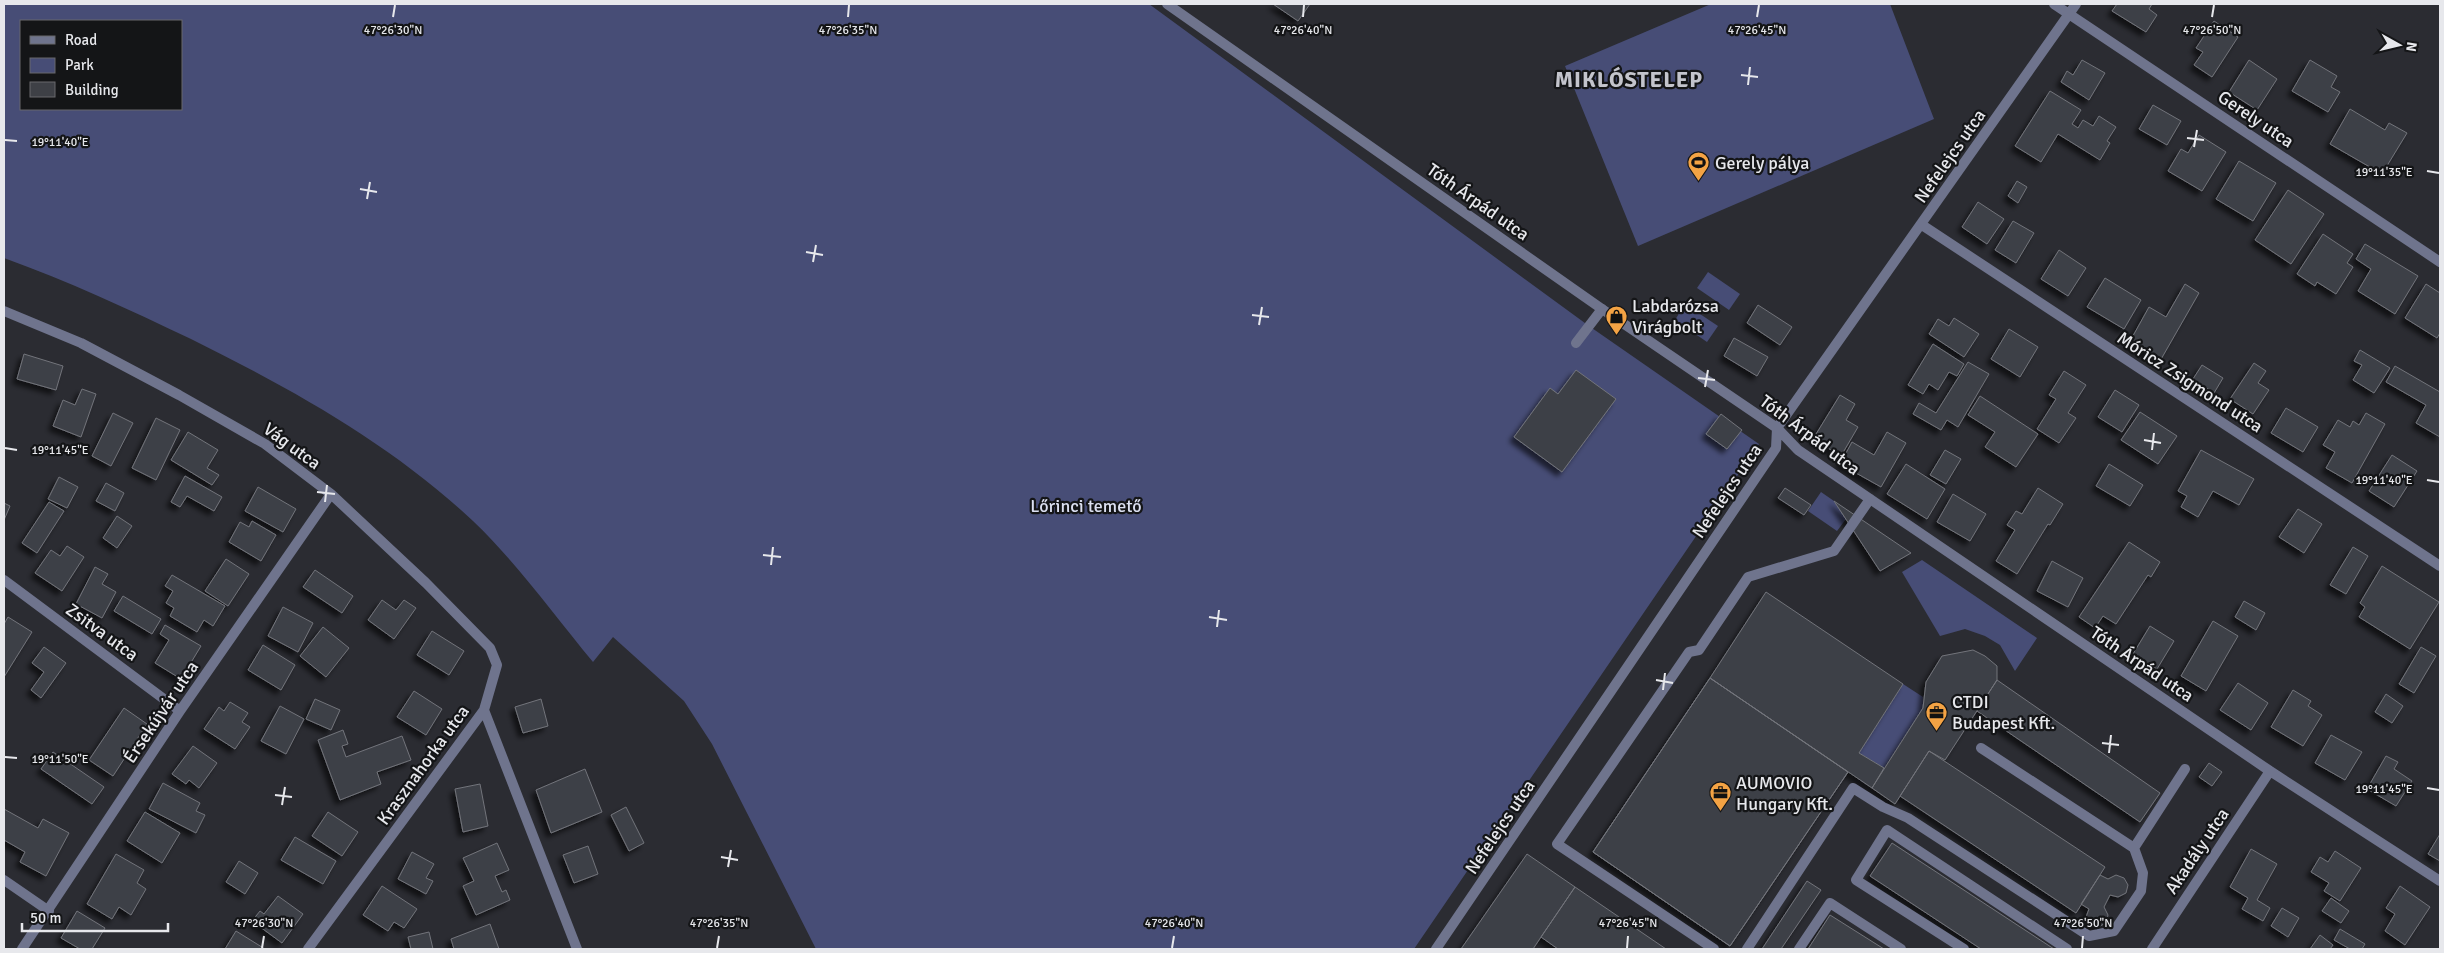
<svg xmlns="http://www.w3.org/2000/svg" width="2444" height="953" font-family="Signika,sans-serif">
<defs>
<filter id="shadow"><feDropShadow dx="-4.5" dy="4.5" stdDeviation="2.5" flood-color="#0009"/></filter>
</defs>
<rect width="100%" height="100%" fill="#2b2c32"/>
<path fill="#474d76" fill-rule="evenodd" d="M4,4H1149L1589,326L1759,444L1414,949H816L712,744L684,701L613,637L593,662C554,615 517,563 473,521C391,444 292,389 191,339C130,310 68,281 4,258ZM21,21H181V109H21Z
M1711,4H1890L1934,119L1638,246L1565,66Z
M1708,272L1740,294L1729,310L1697,288Z
M1685,304L1718,326L1707,342L1675,320Z
M1821,492L1834,501L1846,519L1837,531L1808,511Z
M1922,560L2037,638L2015,671L2000,645L1985,636L1965,629L1940,636L1902,572Z
M1903,684L1923,697V708L1884,768L1859,753Z"/>
<path fill="#3e4046" stroke="#72747b" filter="url(#shadow)" d="M1273,4H1310L1298,21Z
M2117,4H2152L2149,9L2157,15L2146,32L2112,11Z
M2214,21L2238,37L2212,77L2194,65L2203,52L2196,48Z
M2082,60L2105,73L2089,100L2061,82L2067,71L2073,75Z
M2249,60L2277,79L2257,110L2229,92Z
M2310,60L2337,76L2331,87L2340,92L2328,112L2292,91Z
M2050,91L2081,110L2072,124L2078,128L2083,120L2093,126L2099,116L2116,127L2107,141L2110,143L2100,160L2058,134L2041,162L2015,146Z
M2153,105L2181,121L2167,145L2139,129Z
M2350,109L2385,130L2389,123L2407,133L2382,174L2330,144Z
M2199,135L2226,152L2202,191L2168,171L2181,149L2188,153Z
M2239,161L2276,183L2253,221L2216,199Z
M2017,181L2027,187L2018,203L2008,196Z
M2288,190L2324,214L2291,264L2255,240Z
M1978,202L2004,219L1987,244L1962,227Z
M2013,221L2034,233L2016,263L1995,250Z
M2323,234L2353,254L2347,263L2353,267L2336,294L2317,282L2315,286L2297,274Z
M2365,244L2418,276L2395,314L2358,291L2371,269L2356,259Z
M2059,250L2086,268L2068,296L2041,279Z
M2105,278L2141,300L2124,329L2087,307Z
M2185,284L2199,293L2160,361L2129,343L2149,307L2166,317Z
M2426,284L2440,293V333L2437,338L2405,318Z
M1758,305L1792,327L1780,345L1747,323Z
M1954,318L1979,334L1964,357L1929,334L1938,319L1949,326Z
M2009,329L2038,347L2020,377L1991,359Z
M1734,338L1768,357L1757,376L1724,356Z
M1933,344L1964,364L1957,376L1949,372L1938,390L1929,384L1923,394L1908,385Z
M2360,350L2390,368L2374,393L2353,380L2362,365L2354,361Z
M24,354L63,366L56,390L17,379Z
M1968,362L1989,374L1958,427L1947,420L1941,430L1913,414L1919,403L1936,413Z
M2254,363L2266,371L2258,383L2269,390L2253,414L2230,399Z
M2202,365L2223,378L2214,393L2193,379Z
M2395,366L2440,392V437L2416,423L2426,405L2386,382Z
M1576,370L1616,399L1562,472L1514,437L1550,388L1558,394Z
M2064,371L2086,385L2068,413L2076,418L2059,443L2037,429L2056,399L2049,395Z
M82,389L96,394L81,437L53,426L63,400L75,405Z
M2115,390L2139,405L2122,432L2098,417Z
M1840,395L1855,404L1846,420L1858,427L1841,456L1813,439Z
M1980,396L2038,434L2016,467L1985,447L1995,432L1968,415Z
M2286,408L2318,427L2303,452L2271,433Z
M2140,412L2177,436L2158,464L2121,440Z
M113,413L133,423L111,466L92,456Z
M2366,413L2385,424L2352,483L2326,468L2335,452L2323,445L2338,420L2350,427L2353,421L2359,425Z
M1721,414L1742,430L1727,449L1706,434Z
M156,418L180,430L156,480L132,468Z
M188,432L218,450L207,468L219,475L212,485L171,460Z
M1887,432L1906,443L1881,487L1840,464L1852,442L1874,455Z
M1945,450L1961,459L1946,484L1930,475Z
M2201,450L2254,479L2239,505L2213,491L2198,517L2181,507L2187,496L2178,491Z
M2392,455L2417,471L2394,507L2369,491Z
M1906,464L1945,489L1927,519L1887,494Z
M2109,464L2143,485L2130,506L2096,486Z
M185,476L222,497L214,511L187,496L180,507L171,502Z
M59,477L78,487L67,508L48,499Z
M106,483L124,493L115,511L96,501Z
M258,487L296,509L283,532L245,511Z
M1785,488L1811,505L1804,515L1778,498Z
M2038,488L2063,504L2050,525L2048,524L2017,574L1996,561L2015,530L2007,525L2016,511L2022,514Z
M1953,494L1986,514L1970,541L1937,522Z
M1834,501L1911,553L1880,571Z
M49,502L64,511L37,553L22,543Z
M4,503L10,506L4,520Z
M2298,509L2322,524L2304,553L2279,537Z
M117,516L132,526L117,548L103,538Z
M252,521L276,535L261,561L229,542L240,522L249,527Z
M2129,542L2160,562L2151,577L2148,575L2116,624L2103,616L2095,628L2079,617Z
M67,546L84,557L62,591L35,573L51,550L60,556Z
M2353,547L2368,556L2346,594L2330,585Z
M226,559L249,574L228,606L205,591Z
M2052,561L2083,578L2068,607L2037,591Z
M2382,566L2439,602L2410,649L2359,617L2365,607L2360,603Z
M95,567L108,574L102,584L116,592L102,618L76,604Z
M315,570L353,596L342,613L303,587Z
M172,575L225,606L213,626L204,620L197,632L170,616L174,608L166,603L173,591L165,586Z
M1766,592L1903,684L1859,753L1884,768L1872,788L1710,678Z
M123,596L161,619L152,634L114,611Z
M382,600L396,610L404,600L416,608L394,639L368,620Z
M2244,601L2265,613L2256,630L2235,617Z
M283,607L313,623L298,652L268,636Z
M8,617L32,632L4,677V624Z
M2213,621L2238,636L2206,691L2181,676Z
M165,625L201,646L181,679L155,663L169,640L160,634Z
M2150,626L2174,641L2157,669L2133,654Z
M323,627L349,648L326,677L300,656Z
M432,631L464,651L449,675L417,655Z
M263,645L295,665L281,690L248,670Z
M44,647L66,663L41,698L31,690L44,672L32,663Z
M2421,647L2436,656L2414,693L2399,684Z
M1973,650L1985,656L1997,666V680L1945,760L1929,751L1895,804L1872,788L1923,708L1926,682L1942,656Z
M1710,678L1848,772L1730,946L1593,852Z
M1710,678L1848,772L1730,946L1593,852Z
M1997,680L2160,793L2140,822L1977,711Z
M2238,683L2268,703L2251,730L2220,710Z
M2293,690L2311,701L2308,706L2322,715L2303,746L2271,727Z
M414,691L442,709L426,735L397,717Z
M2386,694L2403,706L2392,723L2375,712Z
M315,699L340,710L331,730L306,719Z
M541,699L548,726L523,733L515,707Z
M230,702L248,713L242,722L250,727L235,749L204,729L219,707L224,711Z
M280,706L304,719L286,754L261,741Z
M124,708L147,724L113,776L89,760Z
M343,730L348,744L342,746L346,757L402,736L411,760L377,772L381,784L340,800L318,740Z
M2331,735L2362,752L2345,780L2315,763Z
M193,746L217,763L199,788L189,780L186,784L172,774Z
M1929,751L2105,867L2076,913L1900,796Z
M53,752L104,787L92,804L41,769Z
M2386,756L2398,762L2394,769L2412,781L2396,806L2367,789Z
M2209,763L2222,772L2212,786L2199,777Z
M585,769L602,812L551,833L536,790Z
M163,783L200,803L196,811L205,815L196,833L149,809Z
M480,784L488,826L463,832L455,789Z
M626,807L644,843L629,851L611,815Z
M4,809L38,828L43,819L69,833L46,876L20,862L25,852L4,840Z
M145,812L180,833L162,863L127,841Z
M328,812L358,832L342,856L312,836Z
M2440,834V861L2428,854Z
M295,837L336,861L323,884L281,860Z
M497,843L509,870L495,876L502,892L506,890L510,900L476,915L463,886L474,881L463,858Z
M1892,843L2054,949H1981L1870,876Z
M588,846L598,874L574,883L563,855Z
M2251,849L2277,864L2257,900L2270,908L2263,921L2242,909L2248,898L2230,887Z
M2335,851L2361,868L2340,901L2324,891L2329,883L2311,872L2320,857L2328,862Z
M412,852L434,864L426,878L433,881L426,894L398,879Z
M116,854L144,870L137,883L146,889L131,915L119,907L112,919L87,904Z
M1527,854L1575,887L1541,937L1533,949H1461Z
M239,861L258,873L245,894L226,882Z
M2100,875L2108,879L2116,875L2124,878L2128,885L2126,893L2118,897L2110,895L2104,907L2108,915L2106,923L2098,927L2090,924L2086,917L2089,909L2081,904Z
M1807,881L1821,890L1781,949H1762Z
M382,886L417,909L404,928L394,922L388,931L363,915Z
M2400,886L2430,907L2405,945L2385,931L2395,914L2386,908Z
M1575,887L1666,949H1558L1541,937Z
M278,896L303,914L282,943L252,921L260,911L264,914Z
M2331,898L2349,911L2341,923L2322,911Z
M2282,908L2299,918L2288,937L2271,926Z
M77,911L105,928L92,949H80L61,938Z
M1830,915L1884,949H1808Z
M490,924L499,949H454L451,939Z
M2340,929L2365,944L2362,949H2350L2334,940Z
M236,931L265,949H225Z
M429,932L433,949H411L408,937Z
M2320,935L2333,945L2330,949H2310Z"/>
<g fill="none" stroke-linecap="round" stroke-linejoin="round">
<path stroke="#6f748d" stroke-width="10" d="M1576,343L1602,309
M2134,848L2185,769
M1714,949L1557,844L1689,652L1699,650L1748,577L1834,551L1870,499
M1747,949L1853,788L1883,807L1908,818L2089,936L2114,931L2141,891L2143,873L2134,848L1981,748
M1799,949L1830,903L1901,949
M1964,949L1856,880L1887,830L2067,949"/>
<path stroke="#6f748d" stroke-width="10" d="M1167,4L1602,309L1777,428L1798,450L2270,771L2440,881
M2054,4L2440,262
M1922,225L2440,566
M4,311L81,343L179,395L265,444L331,494L426,583L490,648L497,665L484,710L308,949
M4,580L180,711
M484,710L577,949
M4,880L49,911
M22,949L180,711L331,494
M1436,949L1776,448L1777,428L2076,4
M2152,949L2270,771"/>
</g>
<path fill="none" stroke="#e7e8ec" stroke-width="2" d="M393,17L395,5M848,17L849,5M1303,17L1304,5M1757,17L1759,5M2212,17L2214,5M1741,75L1758,77M1748,85L1750,67M2187,138L2204,140M5,140L17,141M2194,147L2197,130M2427,171L2439,173M360,189L377,192M367,199L370,182M806,252L823,255M813,262L816,245M1252,315L1269,317M1259,325L1262,307M1698,378L1715,380M1705,387L1708,370M2144,440L2161,443M5,448L17,450M2152,450L2154,433M2427,480L2439,482M317,492L335,494M325,502L327,485M763,555L781,557M771,565L773,547M1209,617L1227,620M1217,627L1219,610M1656,680L1673,683M1663,690L1665,673M2102,743L2119,745M2109,753L2111,735M5,757L17,758M2427,788L2439,790M275,795L292,797M282,805L285,787M721,857L738,860M728,867L731,850M262,948L264,936M717,948L719,936M1172,948L1174,936M1627,948L1628,936M2082,948L2083,936"/>
<defs>
<symbol id="stadium-pin" viewBox="-11 -11 22 30"><path d="M0 17L-7.5 6A9.5 9.5 0 1 1 7.5 6Z" fill="#f4a344" stroke="#141517"/><path d="M0-5a6.5 5 0 1 0 0 10a6.5 5 0 1 0 0-10ZM-3.5-1.8h7v3.6h-7Z" fill="#111"/></symbol>
<symbol id="shop-pin" viewBox="-11 -11 22 30"><path d="M0 17L-7.5 6A9.5 9.5 0 1 1 7.5 6Z" fill="#f4a344" stroke="#141517"/><path d="M-5-2.5h2.3a2.7 3.5 0 0 1 5.4 0H5L5.5 6h-11ZM-1.5-2.5h3a1.5 2.3 0 0 0-3 0Z" fill="#111"/></symbol>
<symbol id="office-pin" viewBox="-11 -11 22 30"><path d="M0 17L-7.5 6A9.5 9.5 0 1 1 7.5 6Z" fill="#f4a344" stroke="#141517"/><path d="M-6-3h4V-5.5h4V-3h4V5H-6ZM-1-4.5V-3h2v-1.5ZM-6 0V1H6V0Z" fill="#111"/></symbol>
</defs>
<g fill-rule="evenodd">
<use href="#stadium-pin" x="1686" y="150" width="25" height="34"/>
<use href="#shop-pin" x="1604" y="304" width="25" height="34"/>
<use href="#office-pin" x="1924" y="700" width="25" height="34"/>
<use href="#office-pin" x="1708" y="780" width="25" height="34"/>
</g>
<g text-anchor="middle" stroke-width="4.5" stroke-linejoin="round" paint-order="stroke">
<g font-size="18" fill="#e7e8ec" stroke="#141517">
<text transform="translate(2256 119) rotate(34)" y="6">Gerely utca</text>
<text transform="translate(1950 156) rotate(-55)" y="6">Nefelejcs utca</text>
<text transform="translate(1478 202) rotate(35)" y="6">Tóth Árpád utca</text>
<text transform="translate(2190 382) rotate(33)" y="6">Móricz Zsigmond utca</text>
<text transform="translate(1810 435) rotate(37)" y="6">Tóth Árpád utca</text>
<text transform="translate(292 446) rotate(36)" y="6">Vág utca</text>
<text transform="translate(1727 491) rotate(-56)" y="6">Nefelejcs utca</text>
<text transform="translate(102 632) rotate(36)" y="6">Zsitva utca</text>
<text transform="translate(2142 664) rotate(34)" y="6">Tóth Árpád utca</text>
<text transform="translate(161 712) rotate(-56)" y="6">Érsekújvár utca</text>
<text transform="translate(423 765) rotate(-54)" y="6">Krasznahorka utca</text>
<text transform="translate(1500 827) rotate(-56)" y="6">Nefelejcs utca</text>
<text transform="translate(2197 851) rotate(-56)" y="6">Akadály utca</text>
</g>
<g font-size="18" fill="#e7e8ec" stroke="#141517" text-anchor="start">
<text x="1715" y="169">Gerely pálya</text>
<text x="1632" y="312">Labdarózsa<tspan x="1632" dy="21">Virágbolt</tspan></text>
<text x="1952" y="708">CTDI<tspan x="1952" dy="21">Budapest Kft.</tspan></text>
<text x="1736" y="789">AUMOVIO<tspan x="1736" dy="21">Hungary Kft.</tspan></text>
</g>
<g font-size="18" fill="#dce0f1" stroke="#141517">
<text x="1086" y="512">Lőrinci temető</text>
</g>
<g font-size="22" font-weight="bold" letter-spacing="1" fill="#c3c4cc" stroke="#141517">
<text x="1629" y="87">MIKLÓSTELEP</text>
</g>
</g>
<g font-size="12" text-anchor="middle" fill="#e7e8ec" stroke="#141517" stroke-width="4.5" stroke-linejoin="round" paint-order="stroke">
<text x="393" y="34">47°26'30"N</text>
<text x="848" y="34">47°26'35"N</text>
<text x="1303" y="34">47°26'40"N</text>
<text x="1757" y="34">47°26'45"N</text>
<text x="2212" y="34">47°26'50"N</text>
<text x="60" y="146">19°11'40"E</text>
<text x="2384" y="176">19°11'35"E</text>
<text x="60" y="454">19°11'45"E</text>
<text x="2384" y="484">19°11'40"E</text>
<text x="60" y="763">19°11'50"E</text>
<text x="2384" y="793">19°11'45"E</text>
<text x="264" y="927">47°26'30"N</text>
<text x="719" y="927">47°26'35"N</text>
<text x="1174" y="927">47°26'40"N</text>
<text x="1628" y="927">47°26'45"N</text>
<text x="2083" y="927">47°26'50"N</text>
</g>
<rect width="2444" height="953" fill="none" stroke="#e7e8ec" stroke-width="10"/>
<rect x="20" y="20" width="162" height="90" fill="#141517" stroke="#68696c"/>
<rect x="30" y="36" width="25" height="8" fill="#6f748d" stroke="#68696c"/>
<text x="65" y="45" font-size="15" fill="#e7e8ec">Road</text>
<rect x="30" y="58" width="25" height="15" fill="#474d76" stroke="#68696c"/>
<text x="65" y="70" font-size="15" fill="#e7e8ec">Park</text>
<rect x="30" y="82" width="25" height="15" fill="#3e4046" stroke="#68696c"/>
<text x="65" y="95" font-size="15" fill="#e7e8ec">Building</text>
<g transform="translate(2399 45) rotate(98)" stroke="#141517" stroke-width="4" paint-order="stroke">
<path d="M0-4L9 19L0 12L-9 19Z" fill="#e7e8ec"/>
<text y="-8" font-size="14" font-weight="bold" text-anchor="middle" fill="#e7e8ec">N</text>
</g>
<path d="M22 923v8h146v-8" fill="none" stroke="#e7e8ec" stroke-width="2.5"/>
<text x="30" y="923" font-size="15" fill="#e7e8ec" stroke="#141517" stroke-width="4" paint-order="stroke">50 m</text>
</svg>
